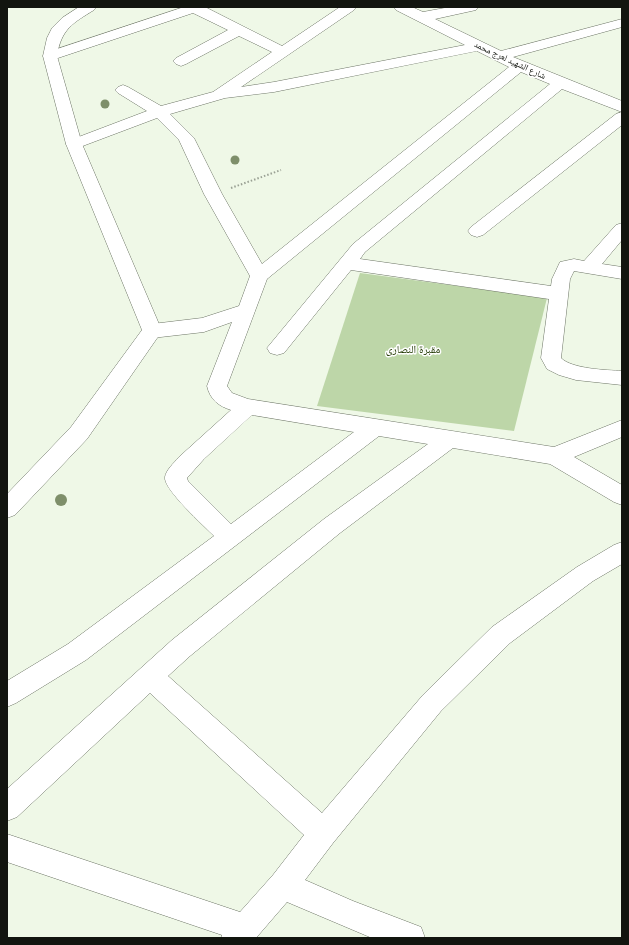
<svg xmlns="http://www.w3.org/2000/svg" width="629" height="945" font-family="'Golos Text','Noto Naskh Arabic',sans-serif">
<rect width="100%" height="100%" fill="#eff8e7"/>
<path fill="#bdd6a8" d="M360,273L547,298L514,431L317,406Z"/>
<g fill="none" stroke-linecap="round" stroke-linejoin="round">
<defs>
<path id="street" d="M184,7H205L282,46L340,7H356L354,10L241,87L274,82L465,45L396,10L394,7H412L423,12L450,7H478L476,10L435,19L501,51L622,19V27L513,57L622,101V112L562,89L365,252L360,259L551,286L552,279L560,262L574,259L584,261L616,225L622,223V240L602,264L622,267V279L574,271L570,279L561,358C572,369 606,370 622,371V385L576,380L559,375L547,369L541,358L549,299L351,270L284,353L277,355L270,353L267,348L353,244L550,84L521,72L267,279L227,386L232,393L248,399L554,447L622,420V437L574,457L622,485V505L614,502L550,464L453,448L340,533L190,656L168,676L322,813L423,695L492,627L577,567L614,545L622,542V564L593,581L510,643L441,711L333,843L305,880L353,901L421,927L425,938H372L287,902L256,938H221L222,935L7,862V834L240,912L273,875L304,835L150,693L17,817L7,821V789L172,640L324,519L428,444L379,436L86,660L16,703L7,707V681L68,644L214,536C205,527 163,489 165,477C166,470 174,463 179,457L231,410C218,406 210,399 207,386L232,322L204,332L152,338L145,336L142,331L145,326L152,324L202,318L239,306L250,276L204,194L179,140L157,118L80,147L74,149L68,147L66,144L68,141L147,111L118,93L115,90L118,87L123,85L128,87L161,106L213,92L272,52L239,36L186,64L181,66L176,64L173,61L176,58L228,30L193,13L55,59L50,60L45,59L43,56L45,53ZM477,51L509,67L262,264L222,194L194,138L170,114L225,98L274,92ZM252,415L354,432L231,524L188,481L187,478L204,459Z
M622,112V125L483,235L477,237L471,235L468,231L471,227L616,114Z"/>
<path id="secondary" d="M79,7H96L94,10C73,23 61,29 57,56L82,144L162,331L87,439L15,515L7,518V494L71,427L142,330L66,144L43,56L47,38L52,28L62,18Z"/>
</defs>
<use href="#street" stroke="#6d7566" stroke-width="1"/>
<use href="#secondary" stroke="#6d7566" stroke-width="1"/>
<path stroke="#9aa194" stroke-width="2" stroke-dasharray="1.5 2" stroke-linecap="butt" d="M231,188L281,170"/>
<use href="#street" fill="#fff" fill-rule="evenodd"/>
<use href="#secondary" fill="#fff" fill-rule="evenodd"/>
</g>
<g fill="#7e8f6a">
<circle cx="105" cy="104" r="4.5"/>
<circle cx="235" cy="160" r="4.5"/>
<circle cx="61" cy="500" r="6"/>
</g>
<g text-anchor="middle" stroke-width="3" stroke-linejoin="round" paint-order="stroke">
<g font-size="9" fill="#12150f" stroke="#fff">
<text transform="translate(510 60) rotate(25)" y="3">شارع الشهيد لعرج محمد</text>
</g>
<g font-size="11" fill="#223903" stroke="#fff">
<text x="413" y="353">مقبرة النصارى</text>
</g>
</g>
<rect width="629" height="945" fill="none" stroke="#12150f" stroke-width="16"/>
</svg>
